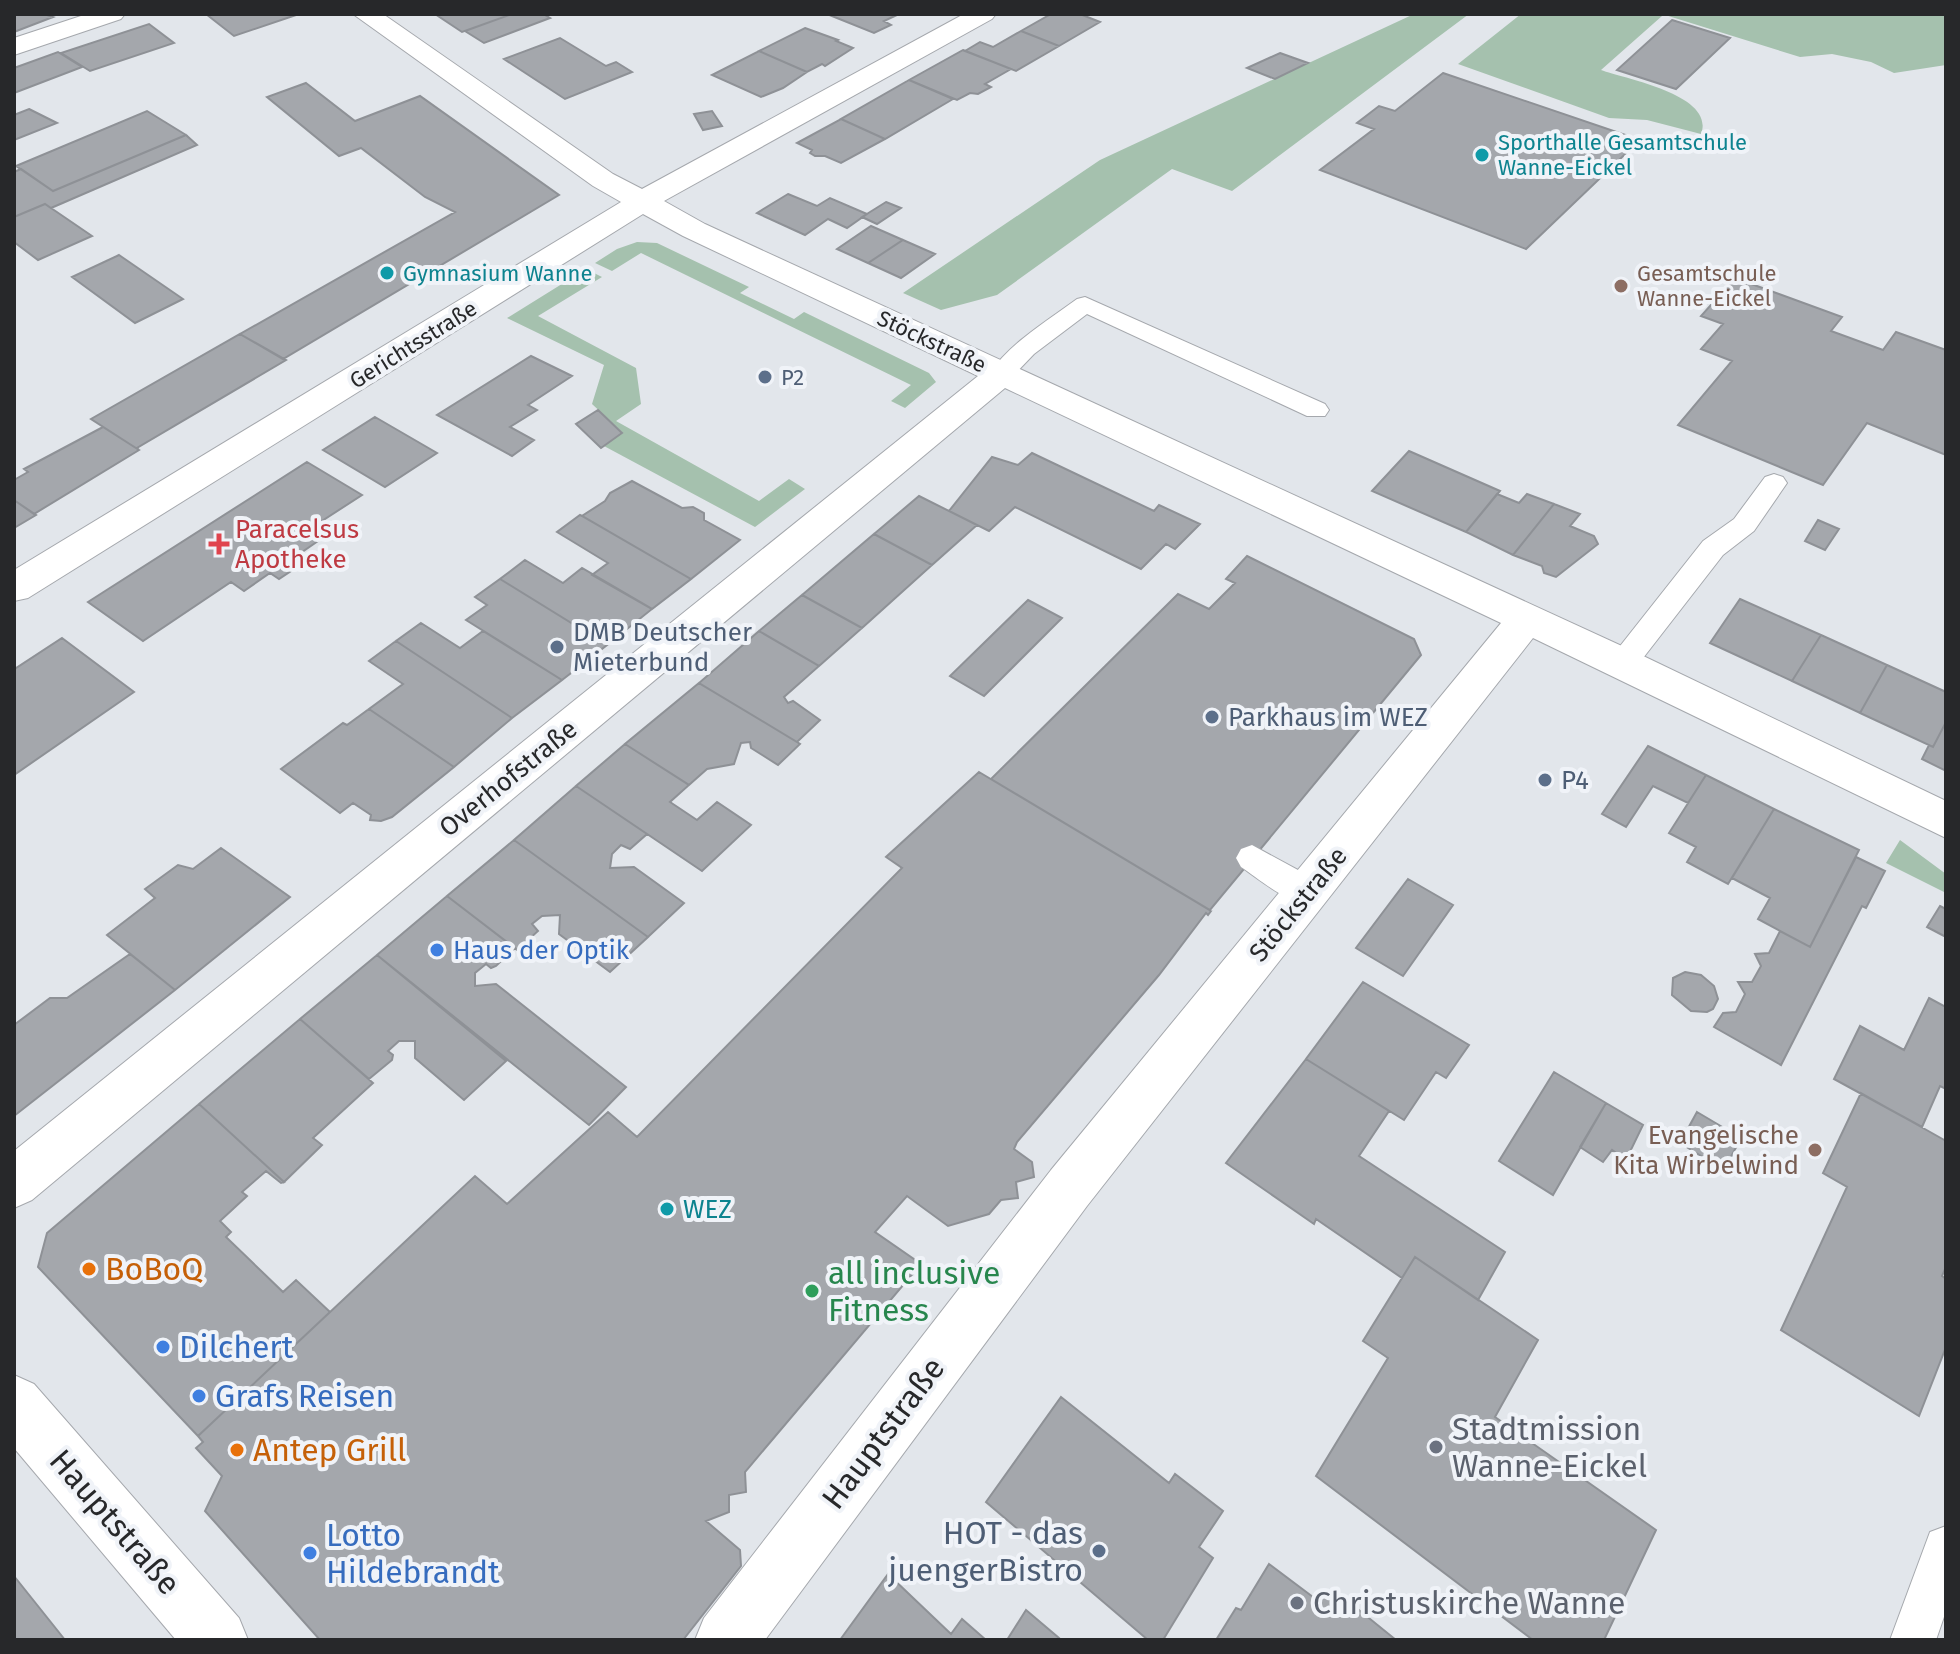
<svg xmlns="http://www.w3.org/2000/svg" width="1960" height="1654" font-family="'Fira Sans',sans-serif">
<rect width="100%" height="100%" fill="#e2e6eb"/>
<path fill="#a5c1ae" d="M1414,14H1469L1232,191L1172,169L997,295L941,310L903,293L1100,160Z
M1521,14L1662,16L1601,70C1626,79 1716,95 1701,134L1647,120L1609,118L1458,64Z
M1662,14H1946V65L1894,73L1871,62L1832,54L1800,57Z
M637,242L657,243L749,287L740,293L794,319L804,312L929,373L936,382L905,408L891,401L911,385L641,253L612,271L595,263L617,249Z
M586,269L602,277L538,316L636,368L641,404L616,421L759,501L789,479L805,489L755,527L604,446L622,432L592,404L604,365L507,318Z
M1900,840L1946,874V893L1886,863Z"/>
<path fill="#a4a7ac" stroke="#8e9196" stroke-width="2" d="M14,14H44L53,17L14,32Z
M206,14H299L234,36Z
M435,14H512L462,32Z
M512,14H543L550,18L484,43L465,31Z
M827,14H899L884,21L891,25L874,33Z
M1051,14H1080L1100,22L1059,46L1021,31Z
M1672,20L1730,38L1676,89L1617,70Z
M149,24L174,43L90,71L61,53Z
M805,28L838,40L836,41L853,48L825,66L822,64L807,72L759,51Z
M1021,31L1059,46L1016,71L965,51L980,42L993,47Z
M560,38L606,66L616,62L632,72L565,99L504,59Z
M963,50L1011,69L985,84L991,87L978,94L970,93L957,100L909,80Z
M759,51L807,72L783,88L761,97L712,75Z
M58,52L82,67L14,93V68Z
M1280,53L1308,63L1275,79L1247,68Z
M1443,73L1640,140L1526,249L1320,170L1374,129L1357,123L1379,106L1395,111Z
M909,80L953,99L885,139L841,119Z
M306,83L355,121L420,96L559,195L283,359L240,334L455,212L425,197L361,148L339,156L267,97Z
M29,109L57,123L14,140V115Z
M147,111L186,135L53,191L16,166Z
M712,111L722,126L703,130L694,114Z
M841,119L885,139L841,163L825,156H815L810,153L812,150L797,143Z
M186,135L197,145L51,208L45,204L14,217V172L21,169L53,191Z
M788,194L817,206L830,198L867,214L847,228L828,219L805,235L757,213Z
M886,202L901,208L877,224L862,217Z
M45,204L51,208L92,236L38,260L14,242V217Z
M871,226L903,240L868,263L837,249Z
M903,240L935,254L901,278L868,263Z
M119,255L183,299L135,323L72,277Z
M1735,278L1842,317L1831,331L1883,350L1896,332L1946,350V455L1867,423L1823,485L1678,425L1732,361L1701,349L1723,324L1701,316Z
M240,334L286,360L137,448L139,450L91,419Z
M531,356L572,376L528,405L537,410L510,427L534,440L512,456L437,415Z
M598,410L622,433L601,448L576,424Z
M375,417L437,453L385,487L323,450Z
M103,427L139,450L34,514L14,500V480L28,472L24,469Z
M1409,451L1500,491L1466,532L1372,491Z
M1032,453L1154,511L1159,505L1200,524L1175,549L1166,544L1141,569L1015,507L989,531L949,511L992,457L1018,465Z
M307,462L362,495L305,532L318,541L282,566L291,571L279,579L270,573L244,591L231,582L143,641L88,602Z
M632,481L682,508L693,507L704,513V520L740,540L691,579L582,516L605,501L610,493Z
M1497,494L1519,503L1527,494L1554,504L1513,555L1466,532Z
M919,496L977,525L932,565L874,534Z
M14,500L36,515L14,528Z
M1554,504L1580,514L1570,526L1594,536L1598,544L1556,577L1544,573L1542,566L1513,555Z
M580,515L582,516L691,579L652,609L592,575L608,563L557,532Z
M1818,520L1839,529L1825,550L1805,541Z
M874,534L932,565L862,628L802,595Z
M1247,556L1414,639L1421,655L1210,910L991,779L1178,594L1209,609L1235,583L1226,579Z
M525,560L563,583L582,568L652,609L607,645L500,579Z
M500,579L607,645L562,680L466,620L487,605L475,597Z
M802,595L862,628L819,666L759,631Z
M1740,599L1821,635L1792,681L1710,643Z
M1028,600L1062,618L984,696L950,676Z
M421,623L460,648L483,631L562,680L512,718L396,641Z
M759,631L819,666L784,697L788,703L793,701L820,720L797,742L699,683Z
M1821,635L1887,665L1860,713L1792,681Z
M62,638L134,692L14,775V667L16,668Z
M396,641L512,718L454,767L369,709L403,684L369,661Z
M1887,665L1946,692V722L1933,747L1860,713Z
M699,683L797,742L800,744L778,765L751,748L750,742L741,743L734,764L707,769L689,785L625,744Z
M369,709L454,767L392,817L381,821L370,820L371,815L353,803L340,813L281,769L343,723L347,725Z
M1946,722V771L1922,759L1929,745L1933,747Z
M625,744L689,785L670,802L697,820L717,802L751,825L702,871L576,786Z
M1648,746L1706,775L1688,803L1653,786L1626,827L1602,814Z
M979,772L1211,911L1208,915L1206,913L1159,975L1017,1142L1014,1149L1032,1162L1034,1177L1016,1182L1018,1198L1001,1200L989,1214L948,1226L907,1196L875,1232L921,1264L745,1472L746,1492L729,1495V1512L706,1521L740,1550L741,1566L683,1640H320L205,1511L222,1476L196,1448L203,1442L198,1436L475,1176L507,1204L608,1112L637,1137L902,868L886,857Z
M1706,775L1774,809L1728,884L1687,862L1696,847L1669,833Z
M576,786L647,834L630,849L621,845L612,854L610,868L634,867L684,903L648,937L514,840Z
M1774,809L1859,850L1810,947L1758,919L1770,898L1732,878Z
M514,840L648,937L610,972L559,934L560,915L542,916L532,924L538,931L517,950L447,896Z
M221,848L290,897L175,990L107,935L155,898L145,889L178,865L193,869Z
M1856,857L1885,871L1866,908L1862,906L1781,1065L1714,1027L1723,1013L1736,1012L1745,994L1738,982H1752L1761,966L1755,954L1769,953L1780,931L1810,947Z
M1408,879L1453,905L1403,976L1356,948Z
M447,896L515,948L496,966L491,968L486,964L475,973V986L496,984L626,1087L589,1125L377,955Z
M1940,906L1946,909V937L1927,927Z
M130,954L175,990L14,1116V1025L50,998H67Z
M377,955L506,1061L464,1100L415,1058V1041H399L388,1051L393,1055L392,1060L369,1079L300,1019Z
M1685,972L1701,975L1714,986L1718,999L1713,1009L1707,1012L1691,1011L1672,995L1673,978Z
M1363,982L1469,1045L1446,1078L1436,1072L1404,1120L1306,1059Z
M1929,998L1946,1007V1089L1940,1086L1922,1127L1834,1079L1860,1026L1904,1050Z
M300,1019L373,1083L313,1138L322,1145L284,1182L199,1104Z
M1306,1059L1389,1111L1359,1156L1505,1252L1478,1300L1415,1257L1402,1278L1316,1219L1314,1224L1226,1163Z
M1554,1072L1606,1103L1553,1195L1499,1161Z
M1861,1093L1946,1141V1267L1942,1276L1946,1279V1347L1919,1416L1781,1330L1847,1187L1823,1173Z
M1606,1103L1643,1125L1626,1160L1612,1150L1603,1162L1580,1147Z
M199,1104L284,1182L281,1183L266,1171L242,1192L247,1196L220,1221L231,1232L226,1237L283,1292L296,1280L330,1312L198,1436L38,1267L47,1233Z
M1697,1112L1741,1138L1724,1170L1680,1143Z
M1415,1257L1538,1340L1495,1417L1656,1530L1604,1640H1533L1316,1476L1388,1358L1363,1341Z
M1061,1397L1169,1483L1175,1474L1223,1511L1199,1547L1213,1558L1163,1640H1148L986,1502Z
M1269,1564L1313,1597L1338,1593L1396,1640H1216L1236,1608L1241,1610Z
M888,1574L951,1634L962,1619L986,1640H840Z
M14,1576L65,1640H14Z
M1026,1610L1059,1638L1061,1640H1007Z"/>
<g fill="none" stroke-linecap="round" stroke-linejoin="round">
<defs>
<path id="lane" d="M1085,297L1325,404L1329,410L1325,416H1307L1087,314L1034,354L1010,379H992L989,374C1010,343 1047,321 1077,299Z
M1774,474L1783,477L1787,483L1754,531L1723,555L1633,671L1623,674L1613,671L1608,663L1613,655L1703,541L1734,519L1765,477Z
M1252,845L1320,882L1325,892L1320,902C1294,910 1262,881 1241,867L1236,858L1241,849Z
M1946,1526V1611L1936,1640H1890L1930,1532Z"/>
<path id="street" d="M87,14H125L121,19L14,55V38Z
M353,14H383L613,174L642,189L964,14H996L992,19L664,201L705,224L1637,653L1946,801V838L1533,638L1087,1206L765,1640H695L704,1618L1051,1170L1501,623L1005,388L32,1200L14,1208V1151L978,376L683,236L643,214L28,598L14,601V570L621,202L593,186Z
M14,1375L34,1384L239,1618L248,1640H176L14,1448Z"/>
</defs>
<use href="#lane" stroke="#a5a8ad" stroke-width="2"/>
<use href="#street" stroke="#a5a8ad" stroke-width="2"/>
<use href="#lane" fill="#fff" fill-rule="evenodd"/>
<use href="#street" fill="#fff" fill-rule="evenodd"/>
</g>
<g fill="#0f9aa8" stroke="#f0f3f8" stroke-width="3">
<circle cx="1482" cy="155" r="8"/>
<circle cx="387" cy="273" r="8"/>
<circle cx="667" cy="1209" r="8"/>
</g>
<g fill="#8d6e63" stroke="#f0f3f8" stroke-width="3">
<circle cx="1621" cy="286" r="8"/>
<circle cx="1815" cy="1150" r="8"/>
</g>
<g fill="#5c6f8a" stroke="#f0f3f8" stroke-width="3">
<circle cx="765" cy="377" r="8"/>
<circle cx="557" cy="647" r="8"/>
<circle cx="1212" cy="717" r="8"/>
<circle cx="1545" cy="780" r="8"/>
<circle cx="1099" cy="1551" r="8"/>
</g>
<path fill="#e0444e" stroke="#f0f3f8" stroke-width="3" d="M215 532h8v8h8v8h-8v8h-8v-8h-8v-8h8z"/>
<g fill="#3f7fe0" stroke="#f0f3f8" stroke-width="3">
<circle cx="437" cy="950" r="8"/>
<circle cx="163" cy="1347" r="8"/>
<circle cx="199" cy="1396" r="8"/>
<circle cx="310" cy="1553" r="8"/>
</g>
<g fill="#e8710a" stroke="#f0f3f8" stroke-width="3">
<circle cx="89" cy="1269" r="8"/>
<circle cx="237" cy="1450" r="8"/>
</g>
<circle fill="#2e9e5b" stroke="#f0f3f8" stroke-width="3" cx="812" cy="1291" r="8"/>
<g fill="#6b7280" stroke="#f0f3f8" stroke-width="3">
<circle cx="1436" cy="1447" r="8"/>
<circle cx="1297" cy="1603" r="8"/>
</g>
<g text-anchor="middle" stroke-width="8" stroke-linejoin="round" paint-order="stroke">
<g font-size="22" fill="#0d838f" stroke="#f0f3f8" text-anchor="start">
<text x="1498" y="150">Sporthalle Gesamtschule<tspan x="1498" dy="25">Wanne-Eickel</tspan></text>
<text x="403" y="281">Gymnasium Wanne</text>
</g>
<g font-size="22" fill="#785e54" stroke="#f0f3f8" text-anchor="start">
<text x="1637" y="281">Gesamtschule<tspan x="1637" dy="25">Wanne-Eickel</tspan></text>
</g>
<g font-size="22" fill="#27282a" stroke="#f0f3f8">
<text transform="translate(932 341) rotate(25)" y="8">Stöckstraße</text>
<text transform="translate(413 344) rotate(-32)" y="8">Gerichtsstraße</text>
</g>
<g font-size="22" fill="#4e5e75" stroke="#f0f3f8" text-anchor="start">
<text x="781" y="385">P2</text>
</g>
<g font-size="26" fill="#be3a42" stroke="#f0f3f8" text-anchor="start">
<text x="235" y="538">Paracelsus<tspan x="235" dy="30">Apotheke</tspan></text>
</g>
<g font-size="26" fill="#4e5e75" stroke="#f0f3f8" text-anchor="start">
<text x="573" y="641">DMB Deutscher<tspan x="573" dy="30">Mieterbund</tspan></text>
<text x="1228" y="726">Parkhaus im WEZ</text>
<text x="1561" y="789">P4</text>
</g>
<g font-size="26" fill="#27282a" stroke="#f0f3f8">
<text transform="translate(508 778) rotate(-39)" y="9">Overhofstraße</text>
<text transform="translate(1298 904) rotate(-51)" y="9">Stöckstraße</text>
</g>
<g font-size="26" fill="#366cbe" stroke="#f0f3f8" text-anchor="start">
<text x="453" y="959">Haus der Optik</text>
</g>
<g font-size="26" fill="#785e54" stroke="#f0f3f8" text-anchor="end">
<text x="1799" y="1144">Evangelische<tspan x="1799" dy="30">Kita Wirbelwind</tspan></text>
</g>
<g font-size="26" fill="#0d838f" stroke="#f0f3f8" text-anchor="start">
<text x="683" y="1218">WEZ</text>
</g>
<g font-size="32" fill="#c56008" stroke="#f0f3f8" text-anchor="start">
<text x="105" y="1280">BoBoQ</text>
<text x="253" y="1461">Antep Grill</text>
</g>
<g font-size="32" fill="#27864d" stroke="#f0f3f8" text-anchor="start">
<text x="828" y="1284">all inclusive<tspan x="828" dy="37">Fitness</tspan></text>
</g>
<g font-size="32" fill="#366cbe" stroke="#f0f3f8" text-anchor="start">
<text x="179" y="1358">Dilchert</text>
<text x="215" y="1407">Grafs Reisen</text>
<text x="326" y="1546">Lotto<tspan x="326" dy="37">Hildebrandt</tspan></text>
</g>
<g font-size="32" fill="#5b616d" stroke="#f0f3f8" text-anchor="start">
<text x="1452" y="1440">Stadtmission<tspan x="1452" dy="37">Wanne-Eickel</tspan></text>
<text x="1313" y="1614">Christuskirche Wanne</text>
</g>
<g font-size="32" fill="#27282a" stroke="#f0f3f8">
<text transform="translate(883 1433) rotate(-53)" y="11">Hauptstraße</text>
<text transform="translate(115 1522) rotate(49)" y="11">Hauptstraße</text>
</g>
<g font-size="32" fill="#4e5e75" stroke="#f0f3f8" text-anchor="end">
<text x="1083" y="1544">HOT - das<tspan x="1083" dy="37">juengerBistro</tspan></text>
</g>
</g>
<rect width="1960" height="1654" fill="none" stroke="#27282a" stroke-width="32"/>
</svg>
